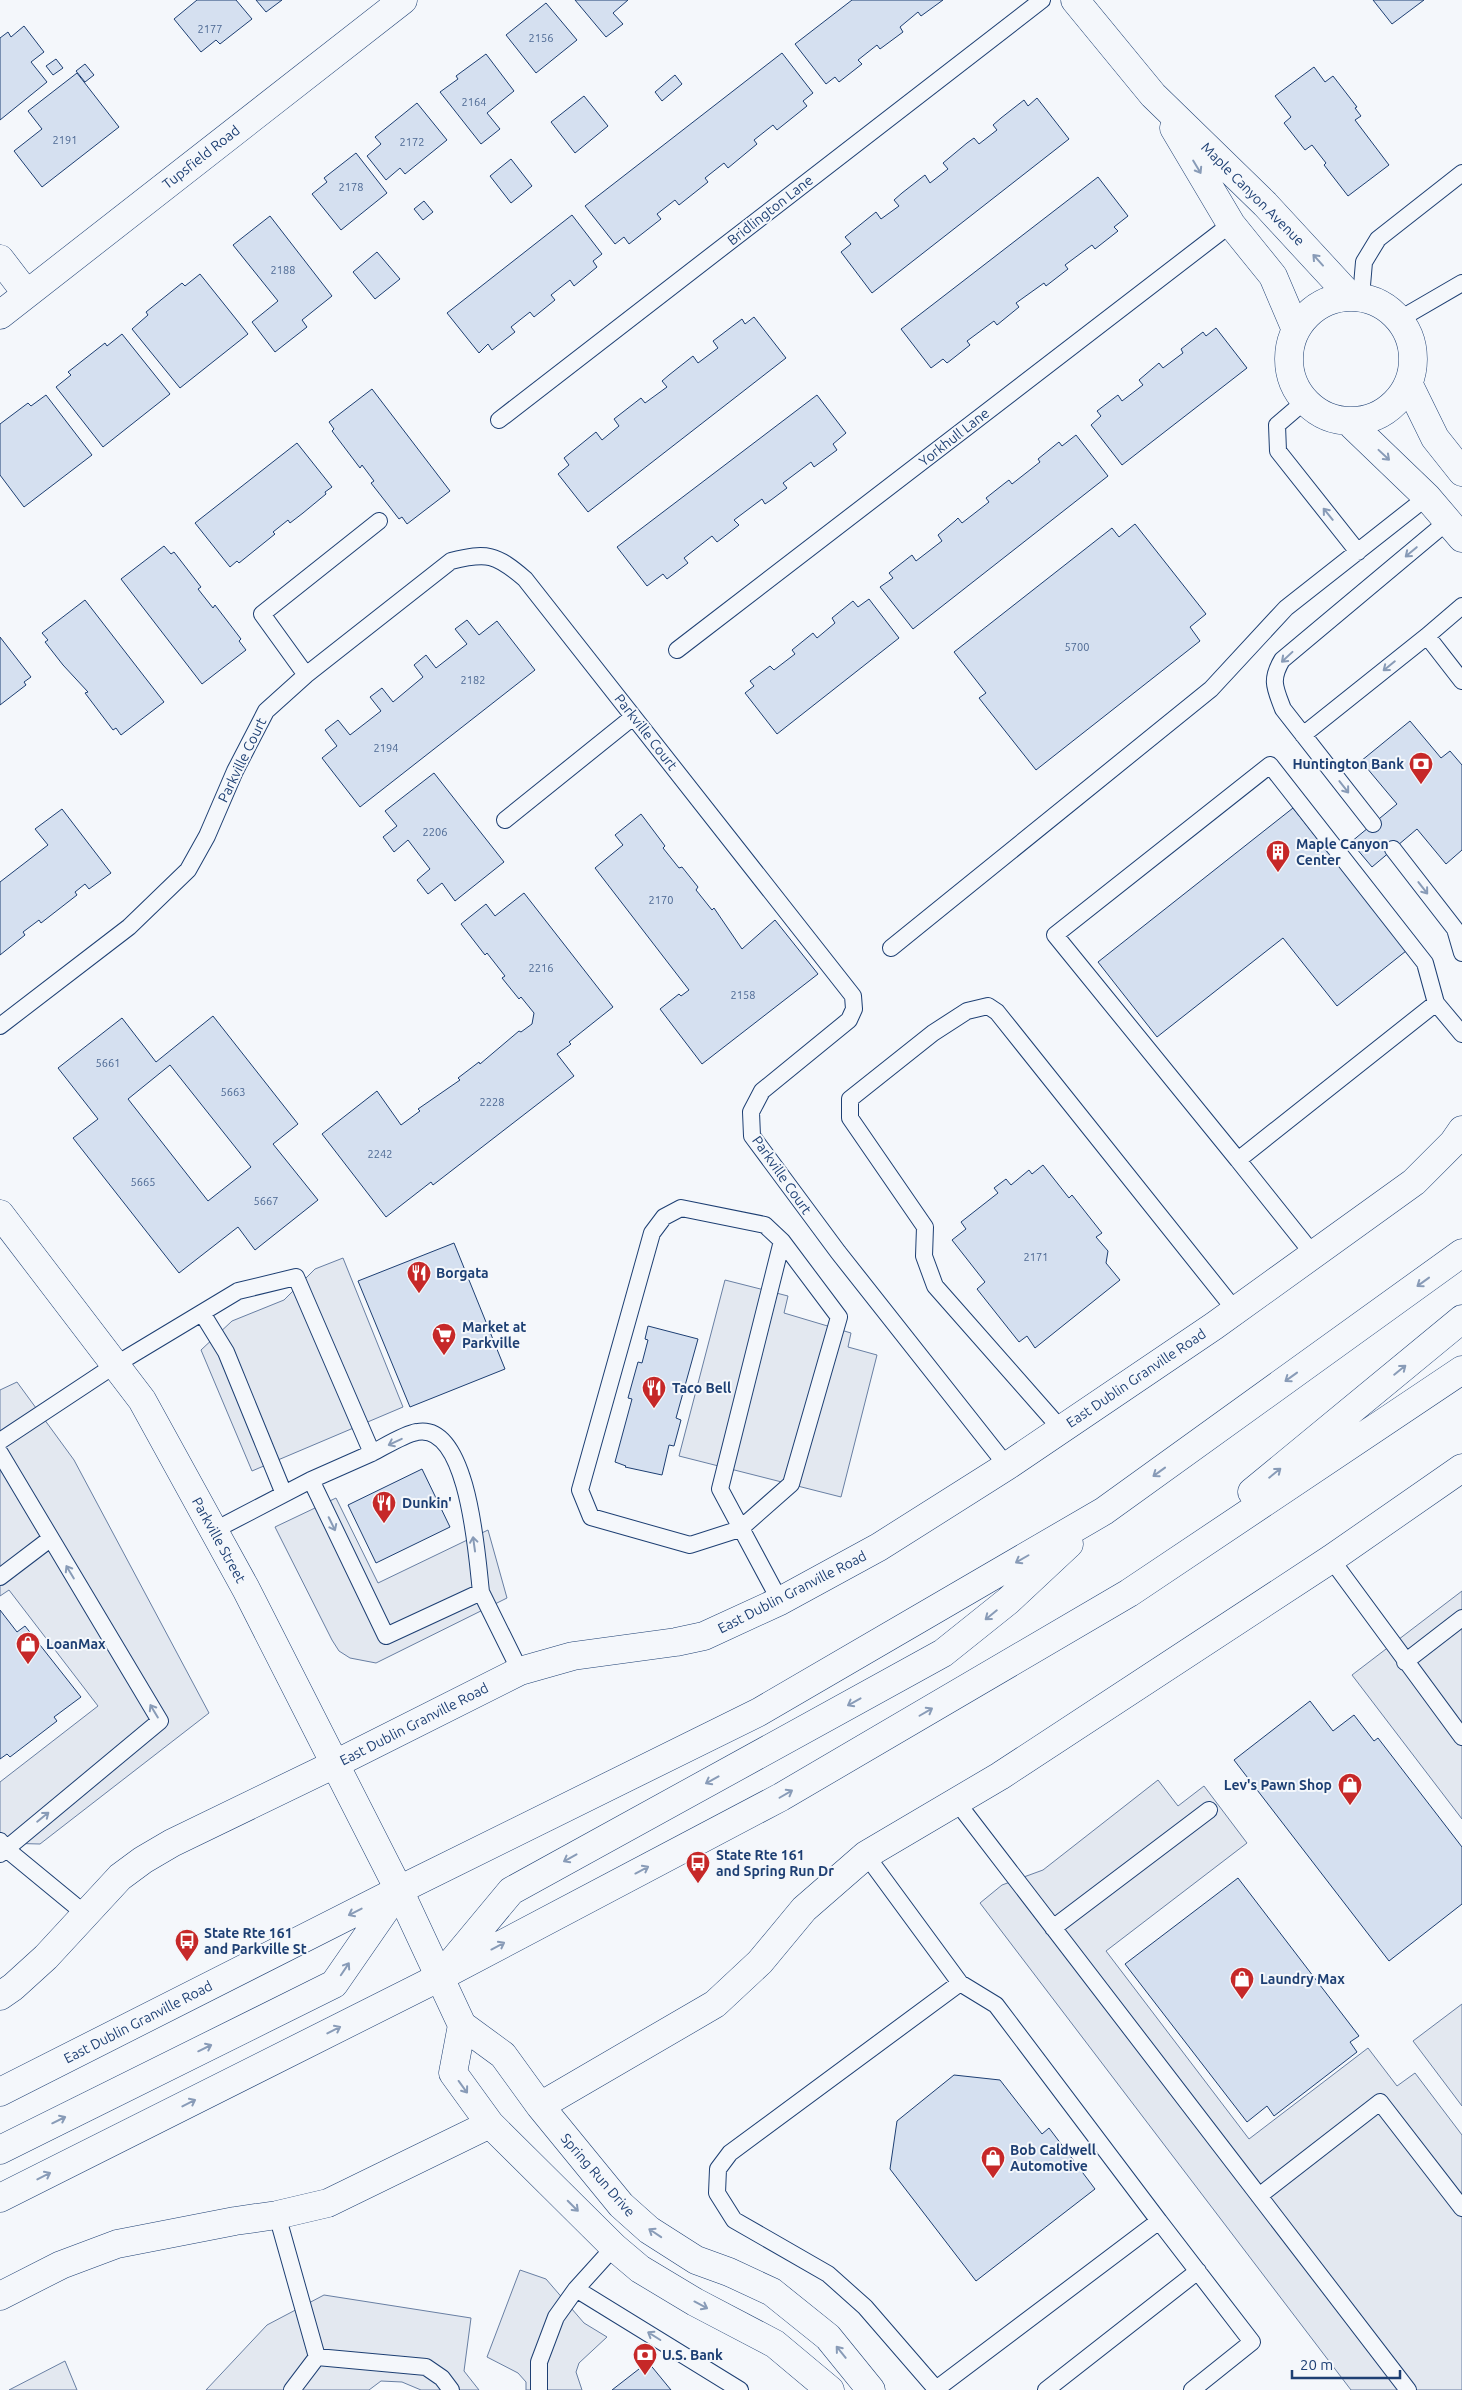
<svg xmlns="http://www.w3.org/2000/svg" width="1462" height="2390" font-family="Ubuntu,sans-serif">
<rect width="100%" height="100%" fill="#f4f7fb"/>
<path fill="#e3e8f0" stroke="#687fa3" d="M343,1258L403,1407L252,1471L201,1350L232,1321L284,1300L315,1269Z
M725,1280L788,1296L784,1313L851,1333L848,1347L877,1355L841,1497L679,1456Z
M17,1382L74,1460L209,1713L40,1844L0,1843V1782L98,1706L9,1590L0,1596V1390Z
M336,1498L378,1583L488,1530L507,1598L376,1663L350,1658L339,1651L332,1640L275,1527Z
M1462,1591V1819L1352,1675Z
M1158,1780L1178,1806L1204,1786L1247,1843L1106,1951L1249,2139L1368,2048L1397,2086L1415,2073L1462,2135V2390H1351L980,1903L1002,1885L1043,1870Z
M1462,2004V2106L1413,2041Z
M520,2270L546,2279L584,2323L607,2337L579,2363L576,2372L582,2390H526V2382L518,2373L487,2357Z
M324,2295L471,2318L464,2371L479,2390H421L402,2382L381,2381L369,2390H206L267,2325Z
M65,2361L77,2390H9Z"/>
<path fill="#d5e0f0" stroke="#1d3f73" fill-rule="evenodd" d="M197,0H236L252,19L220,44L216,40L201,52L174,19Z
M256,0H282L266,12Z
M575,0H628L613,13L623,24L606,37Z
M852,0H943L921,16L918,12L900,27L903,32L880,49L877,45L858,60L862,64L839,82L835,77L826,84L795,44Z
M1373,0H1424L1392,24Z
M546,3L577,40L536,73L506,35Z
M24,26L44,52L31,62L47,82L0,120V38L8,32L11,37Z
M782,53L813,93L803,101L807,106L777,130L773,125L754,140L757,144L728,168L724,163L705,178L708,182L679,205L675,200L657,214L661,219L629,244L624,237L615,244L585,206Z
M486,54L514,91L487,113L500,129L481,144L440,92L458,79L456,76Z
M56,59L63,68L53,75L46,66Z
M85,64L94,75L85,82L76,71Z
M1314,67L1325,82L1333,76L1357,107L1355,108L1361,116L1355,120L1389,165L1348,196L1324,165L1326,163L1312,145L1305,150L1284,123L1291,117L1275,96Z
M77,73L119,127L42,187L14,151L42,129L28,111Z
M675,75L682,84L662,101L655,92Z
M584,96L608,126L575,153L551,122Z
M1037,98L1069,139L872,293L841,252L851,244L845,237L876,212L881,219L899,206L894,200L902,193L925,175L930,183L948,169L943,163L967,143L974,138L979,144L997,130L993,125L1001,118L1024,100L1028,106Z
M417,103L447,140L405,174L400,168L386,180L367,156L381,144L375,137Z
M356,153L387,193L341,230L312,194L327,182L324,178Z
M511,159L532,186L511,203L490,176Z
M1098,177L1128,216L1114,227L1118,231L1095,249L1092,245L1065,265L1068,269L1046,286L1044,283L1016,303L1019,307L997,325L994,321L967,341L970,345L951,360L947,363L943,359L931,368L901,329Z
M424,201L433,212L423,220L414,209Z
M572,215L602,254L593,261L597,267L574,286L570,280L551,295L555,300L534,317L530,312L511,327L515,332L492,350L488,344L479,353L447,313Z
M270,216L332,296L302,320L307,327L275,352L252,322L278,301L233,245Z
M377,252L400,279L375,299L353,272Z
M200,274L248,334L180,388L132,329L148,315L146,312L182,283L185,286Z
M754,317L786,358L588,512L558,474L569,465L564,458L596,432L602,440L619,426L614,419L641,398L645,403L667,387L662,381L669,375L693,356L698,363L718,348L713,341L742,319L745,324Z
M1216,328L1247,368L1122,465L1091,425L1101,416L1097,411L1118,395L1122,401L1143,385L1139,380L1159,363L1163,368L1183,353L1181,349L1203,332L1206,336Z
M122,334L170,394L103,447L56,387L71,375L68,372L105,343L107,346Z
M372,389L450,491L407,524L402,517L399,519L389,506L371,483L374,481L362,465L360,468L332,431L334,429L329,422Z
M46,395L92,455L24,507L0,475V424L28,403L31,406Z
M817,395L846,433L833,444L837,450L814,467L811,462L783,483L787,488L771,500L765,504L762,499L734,520L739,525L721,539L717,542L712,536L684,558L688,563L667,579L663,574L647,586L617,547Z
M1076,435L1108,476L913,629L880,587L893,578L889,573L912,555L916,561L942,541L938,535L955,521L958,518L962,523L989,502L986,498L1005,483L1009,480L1012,484L1040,462L1038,459L1059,442L1062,446Z
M297,443L332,487L325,492L326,494L303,513L290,523L288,520L273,532L275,534L239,563L237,561L230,567L195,523Z
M1135,524L1206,614L1190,627L1200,641L1036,770L979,698L986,693L954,652L1112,528L1119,537Z
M164,546L171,554L174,552L201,587L198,589L213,608L215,605L241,639L239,641L246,650L202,684L121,579Z
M869,599L899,638L777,734L745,693L754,686L750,681L770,666L774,670L795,654L792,650L813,633L817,638L835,623L832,618L853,601L858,607Z
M85,600L164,702L121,735L116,728L113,730L85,693L88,692L63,665L45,642L48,640L42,633Z
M467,620L479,635L497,621L535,670L360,807L322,758L337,746L325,730L338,720L350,735L381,711L370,697L382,688L393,702L423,677L414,665L426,655L436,668L467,644L455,629Z
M0,637L31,677L24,682L26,685L0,705Z
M1410,721L1441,758L1450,751L1462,765V850L1446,864L1417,829L1372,867L1351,842L1397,804L1361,761Z
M434,773L504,862L455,901L442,883L428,894L417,880L430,869L408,840L394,852L383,837L397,826L385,811Z
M1293,808L1406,951L1337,1006L1283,938L1157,1037L1098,962Z
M62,809L111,873L89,889L85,884L75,892L77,895L41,923L39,920L23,932L25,935L0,955V882L48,845L35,829Z
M641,814L665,846L663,848L679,868L682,867L698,887L696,890L712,910L714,908L742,949L775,920L818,974L702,1064L660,1009L679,994L681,996L689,990L595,868L623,845L615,835Z
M524,893L613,1007L569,1042L571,1044L557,1054L574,1076L433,1185L431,1182L386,1217L322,1134L377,1091L401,1125L420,1111L418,1109L460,1080L458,1078L479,1062L480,1064L519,1031L521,1032L532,1024L534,1013L521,997L519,999L502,978L505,976L487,953L485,955L461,924L486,904L495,916Z
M213,1016L298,1124L273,1144L318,1200L255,1250L238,1227L179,1273L73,1138L98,1119L58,1068L122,1018L156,1062ZM170,1065L251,1167L208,1201L128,1099Z
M1043,1165L1069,1198L1072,1195L1102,1233L1096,1237L1108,1251L1106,1263L1120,1280L1035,1348L1027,1336L1019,1342L977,1289L985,1282L952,1240L966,1229L961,1222L998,1193L994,1188L1006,1179L1011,1185L1029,1170L1032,1174Z
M454,1243L505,1369L410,1407L358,1281Z
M648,1326L698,1339L676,1418L681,1420L674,1446L669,1445L662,1475L625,1467L626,1466L615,1462L632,1399L628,1398L638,1362L642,1363L648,1340L645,1339Z
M422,1469L450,1527L376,1563L348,1505Z
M0,1610L17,1632L25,1626L81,1697L54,1717L57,1721L10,1757L7,1754L0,1759Z
M1310,1701L1333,1731L1354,1715L1374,1741L1378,1738L1462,1847V1904L1389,1961L1234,1760Z
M1238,1878L1359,2036L1350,2042L1357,2052L1274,2116L1267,2106L1247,2122L1125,1964Z
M954,2075L1000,2080L1042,2134L1049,2128L1095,2189L976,2281L890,2169L897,2121Z
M648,2362L671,2390H612Z"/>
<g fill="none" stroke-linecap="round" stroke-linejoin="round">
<defs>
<path id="lane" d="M1361,297L1364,262L1378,239L1462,173
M1400,319L1462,283
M1305,401L1277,425L1278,451L1358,552
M499,420L1042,0
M1462,606L1427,636L1462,681
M677,650L1231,224
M306,675L262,614L379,521
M1303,735L1427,636
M505,820L633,717
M1373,824L1283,709C1275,688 1270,680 1282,660L1448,521
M1393,849L1455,929L1462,953
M891,948L1211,689L1286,608L1427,497
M0,1026L129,927L188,870L207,836L235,771L266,711L306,675L451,561C487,552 496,554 525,579L853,996L854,1009L849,1020L762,1091L751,1112L752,1136L838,1252L1007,1466
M1238,1160L1055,935L1270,765L1425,963L1436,1003L1462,1034
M681,1208L765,1225L782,1241L839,1317L791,1484L740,1529L690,1545L591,1517L580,1490L652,1233L664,1217Z
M1313,1254L1238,1160L1436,1003
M202,1313L226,1352L284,1494
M1061,1429L935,1286L924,1256L925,1227L850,1118V1099L933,1033L967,1011L988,1006L997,1012L1235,1310
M0,1441L115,1365L238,1291L296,1277L372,1453L311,1480L213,1531
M0,1453L160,1721L0,1854
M372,1453C384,1447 404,1434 417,1432C469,1422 477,1558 481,1592
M311,1480L386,1636L481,1592L520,1671
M1331,1559L1462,1737
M0,1577L50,1539
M780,1601L720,1489L782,1241
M1405,1662L1462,1618
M956,1801L1408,2390
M0,1841L5,1848L84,1913
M866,1855L960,1983L730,2153L718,2169L717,2193L734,2220L828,2274L865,2307L936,2389
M1053,1928L1209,1810
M1259,2196L1380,2102L1462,2208
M277,2215L317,2357L292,2390
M1159,2221L1252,2342L1192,2390
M576,2289L740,2390
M317,2357L426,2367L442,2378L451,2390
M539,2390V2362L556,2317L576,2289L614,2247
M935,2390L1159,2221L996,2005L960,1983
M1046,2390L1198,2271"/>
<path id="street" d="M0,259L26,293
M0,315L403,0
M0,1214L142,1400L246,1589L310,1715L399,1890L462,2025L503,2055L540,2106L621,2205L649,2230L696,2260L729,2272L772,2292L828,2337L871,2390
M0,1996L13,1987L46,1957L120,1877L143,1860L172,1843L335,1764L520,1671L573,1656L676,1642L704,1636L780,1601L879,1547L1007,1466L1214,1326L1414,1182L1453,1143L1462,1130
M462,2025L453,2073L490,2124L614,2247L640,2269L695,2302L775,2344L830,2390
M540,2106L715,2004L760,1962L804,1909L866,1855L1000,1776L1331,1559L1462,1468
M0,2296L61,2265L117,2244L235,2221L277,2215L328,2203L490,2124"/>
<path id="secondary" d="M1075,0L1153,95L1265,204L1350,296
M1174,128L1231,224L1273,276L1296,330
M1289 359a62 62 0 1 1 124 0a62 62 0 1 1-124 0Z
M1409,385L1435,438L1462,472
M1349,422L1427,497L1462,538"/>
<path id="primary" d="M1252,1492L1462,1319
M447,1968L511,1891L943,1653L1008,1601L1069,1544
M0,2092L399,1890L759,1712L1104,1511L1462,1253
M0,2150L334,1984L397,1893
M0,2198L440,1977L781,1797L1129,1593L1462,1370"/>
</defs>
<use href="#lane" stroke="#1d3f73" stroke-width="18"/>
<use href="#street" stroke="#1d3f73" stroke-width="29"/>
<use href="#secondary" stroke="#1d3f73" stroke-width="29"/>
<use href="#primary" stroke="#1d3f73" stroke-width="29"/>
<use href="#lane" stroke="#f4f7fb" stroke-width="16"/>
<use href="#street" stroke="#f4f7fb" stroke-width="28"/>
<use href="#secondary" stroke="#f4f7fb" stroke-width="28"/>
<use href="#primary" stroke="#f4f7fb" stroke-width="28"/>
</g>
<defs><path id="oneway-shaft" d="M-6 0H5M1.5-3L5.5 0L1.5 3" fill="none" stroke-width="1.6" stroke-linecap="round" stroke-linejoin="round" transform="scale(1.25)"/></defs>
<g stroke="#889bb7">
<use href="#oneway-shaft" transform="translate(1197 167) rotate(59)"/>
<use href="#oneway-shaft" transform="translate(1318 260) rotate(-132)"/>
<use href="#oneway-shaft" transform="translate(1384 455) rotate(43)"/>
<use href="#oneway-shaft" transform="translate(1328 514) rotate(-129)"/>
<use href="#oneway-shaft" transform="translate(1411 552) rotate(140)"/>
<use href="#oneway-shaft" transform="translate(1287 657) rotate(137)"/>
<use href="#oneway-shaft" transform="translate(1389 666) rotate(141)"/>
<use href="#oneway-shaft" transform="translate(1344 787) rotate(52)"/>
<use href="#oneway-shaft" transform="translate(1423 888) rotate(52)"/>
<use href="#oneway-shaft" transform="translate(1423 1282) rotate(144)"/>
<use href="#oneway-shaft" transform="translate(1400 1370) rotate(-39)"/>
<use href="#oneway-shaft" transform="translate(1291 1377) rotate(144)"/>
<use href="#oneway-shaft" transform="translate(395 1442) rotate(155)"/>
<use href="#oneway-shaft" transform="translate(1159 1472) rotate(144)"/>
<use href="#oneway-shaft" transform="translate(1275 1473) rotate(-39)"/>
<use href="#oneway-shaft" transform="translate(332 1524) rotate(64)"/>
<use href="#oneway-shaft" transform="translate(474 1544) rotate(-98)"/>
<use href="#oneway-shaft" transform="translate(1022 1559) rotate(150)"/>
<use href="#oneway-shaft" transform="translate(70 1572) rotate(-121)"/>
<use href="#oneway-shaft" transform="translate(991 1615) rotate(141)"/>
<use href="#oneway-shaft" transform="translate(854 1702) rotate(151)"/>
<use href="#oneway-shaft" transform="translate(154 1711) rotate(-121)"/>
<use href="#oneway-shaft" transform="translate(926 1712) rotate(-30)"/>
<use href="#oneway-shaft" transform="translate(712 1780) rotate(151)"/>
<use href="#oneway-shaft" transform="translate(786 1794) rotate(-30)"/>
<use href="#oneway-shaft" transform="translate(43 1817) rotate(-39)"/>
<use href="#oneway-shaft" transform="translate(570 1858) rotate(151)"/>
<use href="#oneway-shaft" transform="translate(642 1870) rotate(-28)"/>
<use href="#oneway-shaft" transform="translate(355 1912) rotate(153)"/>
<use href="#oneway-shaft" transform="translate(498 1946) rotate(-28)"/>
<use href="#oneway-shaft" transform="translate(345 1969) rotate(-56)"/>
<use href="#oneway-shaft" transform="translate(334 2030) rotate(-27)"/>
<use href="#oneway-shaft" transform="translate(205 2048) rotate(-26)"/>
<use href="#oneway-shaft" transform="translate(463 2087) rotate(54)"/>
<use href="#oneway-shaft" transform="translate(189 2103) rotate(-27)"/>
<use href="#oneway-shaft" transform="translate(59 2120) rotate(-26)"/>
<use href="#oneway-shaft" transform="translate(44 2176) rotate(-27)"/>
<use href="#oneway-shaft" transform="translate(573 2206) rotate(45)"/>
<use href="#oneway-shaft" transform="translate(655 2233) rotate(-146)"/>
<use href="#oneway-shaft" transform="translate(701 2305) rotate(28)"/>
<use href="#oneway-shaft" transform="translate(654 2336) rotate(-148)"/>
<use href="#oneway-shaft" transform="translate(841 2352) rotate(-129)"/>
</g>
<defs>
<symbol id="bank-pin" viewBox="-11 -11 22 30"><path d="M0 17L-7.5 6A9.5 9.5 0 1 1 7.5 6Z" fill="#c62828" stroke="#f4f7fb"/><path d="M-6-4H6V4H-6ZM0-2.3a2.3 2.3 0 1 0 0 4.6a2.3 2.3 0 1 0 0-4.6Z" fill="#fff"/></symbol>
<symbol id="building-pin" viewBox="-11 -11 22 30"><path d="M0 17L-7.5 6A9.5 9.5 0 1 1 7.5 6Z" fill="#c62828" stroke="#f4f7fb"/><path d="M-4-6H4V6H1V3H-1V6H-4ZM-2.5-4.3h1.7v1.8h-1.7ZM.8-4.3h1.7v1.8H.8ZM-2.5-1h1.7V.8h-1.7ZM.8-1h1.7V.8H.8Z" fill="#fff"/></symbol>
<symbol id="restaurant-pin" viewBox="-11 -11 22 30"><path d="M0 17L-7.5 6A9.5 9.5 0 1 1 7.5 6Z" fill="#c62828" stroke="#f4f7fb"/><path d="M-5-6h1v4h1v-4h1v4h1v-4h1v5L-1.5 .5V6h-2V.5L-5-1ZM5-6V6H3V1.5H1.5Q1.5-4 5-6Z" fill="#fff"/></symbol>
<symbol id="supermarket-pin" viewBox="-11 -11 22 30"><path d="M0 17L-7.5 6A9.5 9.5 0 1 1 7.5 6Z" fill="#c62828" stroke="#f4f7fb"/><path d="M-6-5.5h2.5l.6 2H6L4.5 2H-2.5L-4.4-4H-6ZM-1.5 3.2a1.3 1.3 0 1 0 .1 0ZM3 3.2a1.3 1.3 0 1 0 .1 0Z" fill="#fff"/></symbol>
<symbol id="shop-pin" viewBox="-11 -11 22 30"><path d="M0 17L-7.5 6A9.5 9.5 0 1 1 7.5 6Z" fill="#c62828" stroke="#f4f7fb"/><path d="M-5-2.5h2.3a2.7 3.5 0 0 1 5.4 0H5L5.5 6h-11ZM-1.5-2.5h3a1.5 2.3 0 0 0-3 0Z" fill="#fff"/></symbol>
<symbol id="bus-pin" viewBox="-11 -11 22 30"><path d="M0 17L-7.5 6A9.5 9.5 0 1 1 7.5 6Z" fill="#c62828" stroke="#f4f7fb"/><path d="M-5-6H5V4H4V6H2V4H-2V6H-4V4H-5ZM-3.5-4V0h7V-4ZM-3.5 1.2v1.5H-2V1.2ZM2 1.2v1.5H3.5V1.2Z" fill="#fff"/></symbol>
</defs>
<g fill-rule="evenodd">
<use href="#bank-pin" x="1407" y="750" width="28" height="38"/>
<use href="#building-pin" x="1264" y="838" width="28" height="38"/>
<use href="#restaurant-pin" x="405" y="1259" width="28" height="38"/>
<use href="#supermarket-pin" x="430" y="1321" width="28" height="38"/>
<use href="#restaurant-pin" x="640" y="1374" width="28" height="38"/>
<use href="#restaurant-pin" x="370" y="1489" width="28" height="38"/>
<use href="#shop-pin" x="14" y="1630" width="28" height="38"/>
<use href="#shop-pin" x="1336" y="1771" width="28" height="38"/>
<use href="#bus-pin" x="684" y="1849" width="28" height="38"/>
<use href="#bus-pin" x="173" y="1927" width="28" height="38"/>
<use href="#shop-pin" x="1228" y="1965" width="28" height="38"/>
<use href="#shop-pin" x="979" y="2144" width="28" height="38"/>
<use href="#bank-pin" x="631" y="2341" width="28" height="38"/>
</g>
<g text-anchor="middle" stroke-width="4" stroke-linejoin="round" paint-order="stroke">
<g font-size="11" fill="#4b6792">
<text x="210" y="33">2177</text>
<text x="541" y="42">2156</text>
<text x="474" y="106">2164</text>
<text x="65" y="144">2191</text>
<text x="412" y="146">2172</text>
<text x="351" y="191">2178</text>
<text x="283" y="274">2188</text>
<text x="1077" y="651">5700</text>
<text x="473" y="684">2182</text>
<text x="386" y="752">2194</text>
<text x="435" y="836">2206</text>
<text x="661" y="904">2170</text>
<text x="541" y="972">2216</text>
<text x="743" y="999">2158</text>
<text x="108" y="1067">5661</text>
<text x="233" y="1096">5663</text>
<text x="492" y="1106">2228</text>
<text x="380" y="1158">2242</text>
<text x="143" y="1186">5665</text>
<text x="266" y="1205">5667</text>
<text x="1036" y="1261">2171</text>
</g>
<g font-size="14" fill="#1d3f73" stroke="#f4f7fb">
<text transform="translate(201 157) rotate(-38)" y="5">Tupsfield Road</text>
<text transform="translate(1253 194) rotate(45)" y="5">Maple Canyon Avenue</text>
<text transform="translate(770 210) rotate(-38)" y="5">Bridlington Lane</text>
<text transform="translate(954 437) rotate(-38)" y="5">Yorkhull Lane</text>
<text transform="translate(646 732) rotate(52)" y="5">Parkville Court</text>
<text transform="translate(242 760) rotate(-64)" y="5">Parkville Court</text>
<text transform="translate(782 1175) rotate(55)" y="5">Parkville Court</text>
<text transform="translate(1136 1378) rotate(-34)" y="5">East Dublin Granville Road</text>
<text transform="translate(219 1540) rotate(61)" y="5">Parkville Street</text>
<text transform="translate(792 1592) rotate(-27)" y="5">East Dublin Granville Road</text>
<text transform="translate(414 1724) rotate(-27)" y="5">East Dublin Granville Road</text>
<text transform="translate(138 2022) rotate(-27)" y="5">East Dublin Granville Road</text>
<text transform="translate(598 2175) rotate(49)" y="5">Spring Run Drive</text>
</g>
<g font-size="14" font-weight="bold" fill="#1d3f73" stroke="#f4f7fb" text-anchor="start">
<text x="1404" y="769" text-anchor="end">Huntington Bank</text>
<text x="1296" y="849">Maple Canyon<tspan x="1296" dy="16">Center</tspan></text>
<text x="436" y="1278">Borgata</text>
<text x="462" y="1332">Market at<tspan x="462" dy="16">Parkville</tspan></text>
<text x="672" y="1393">Taco Bell</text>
<text x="402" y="1508">Dunkin'</text>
<text x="46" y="1649">LoanMax</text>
<text x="1332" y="1790" text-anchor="end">Lev's Pawn Shop</text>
<text x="716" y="1860">State Rte 161<tspan x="716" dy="16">and Spring Run Dr</tspan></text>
<text x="204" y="1938">State Rte 161<tspan x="204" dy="16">and Parkville St</tspan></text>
<text x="1260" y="1984">Laundry Max</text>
<text x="1010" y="2155">Bob Caldwell<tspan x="1010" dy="16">Automotive</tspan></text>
<text x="662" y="2360">U.S. Bank</text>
</g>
</g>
<path d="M1292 2370v8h108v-8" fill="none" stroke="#1d3f73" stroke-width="2.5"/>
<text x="1300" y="2370" font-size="15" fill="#1d3f73" stroke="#f4f7fb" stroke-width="4" paint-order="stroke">20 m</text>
</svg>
